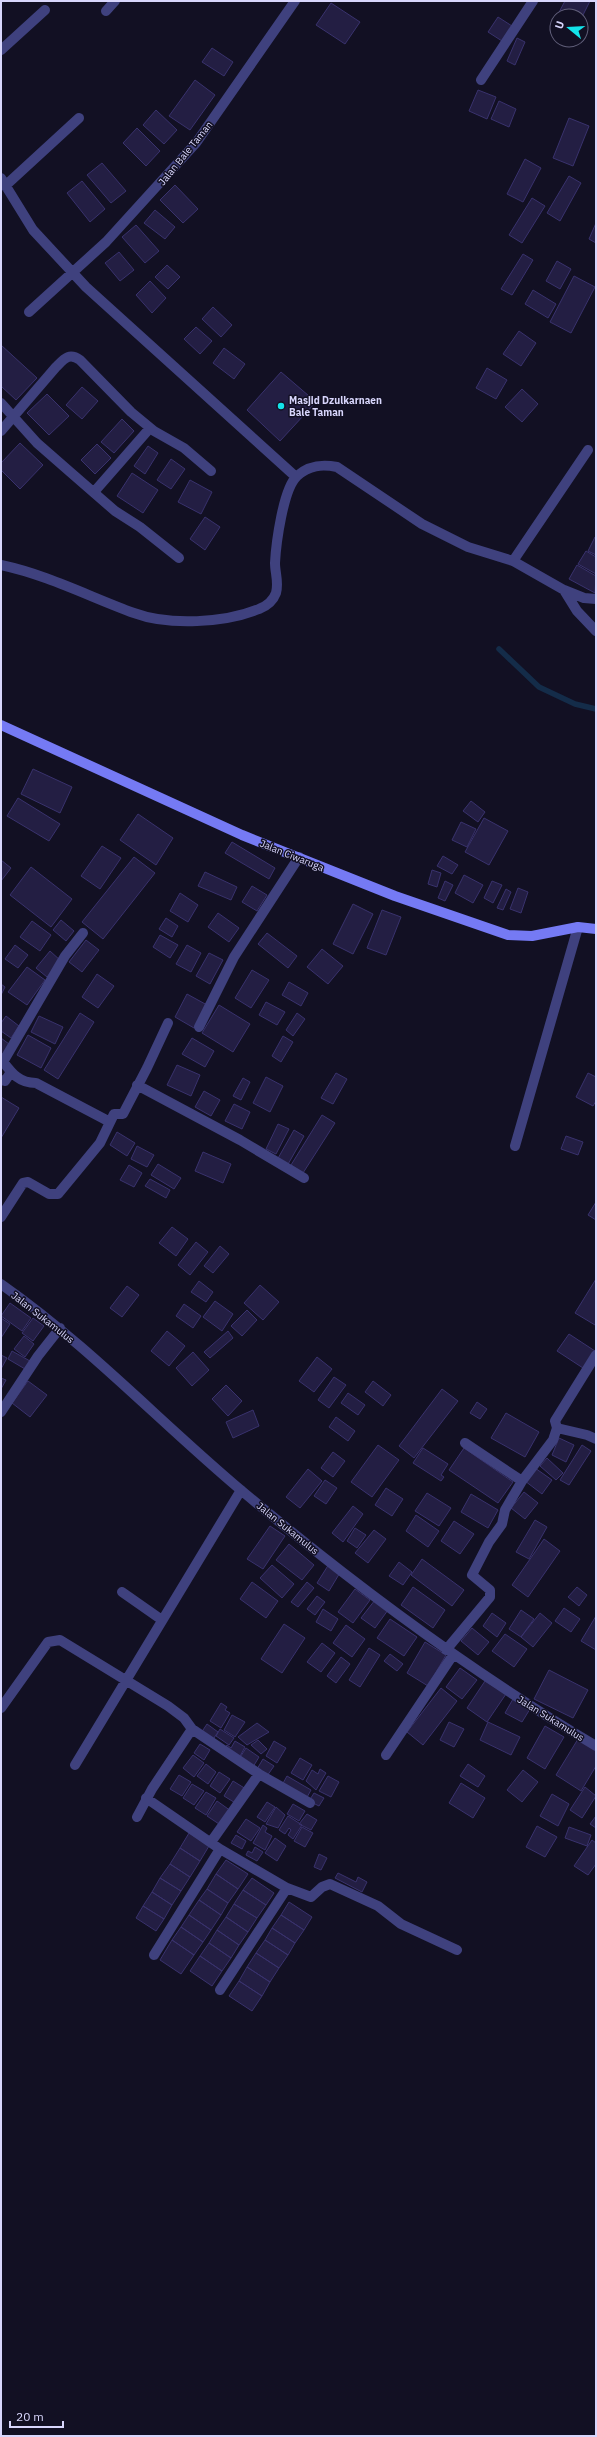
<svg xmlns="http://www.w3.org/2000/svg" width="597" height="2437" font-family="'IBM Plex Sans',sans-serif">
<rect width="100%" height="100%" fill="#121023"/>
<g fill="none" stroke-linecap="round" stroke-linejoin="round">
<path stroke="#142c49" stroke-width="5.5" d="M499,649L539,687L575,704L596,709"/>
</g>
<path fill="#231e43" stroke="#39326d" d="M565,1H590L581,19V16H557Z
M331,3L360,22L345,44L316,25Z
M498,17L512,26L502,41L488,32Z
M517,38L525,42L515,65L507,61Z
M212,48L233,62L224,76L202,62Z
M195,80L215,95L190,130L169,116Z
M478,90L496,97L487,119L469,111Z
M499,101L516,109L509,127L491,119Z
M156,110L177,130L164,144L143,125Z
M569,118L589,126L573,166L553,158Z
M137,128L160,151L146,166L123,143Z
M525,159L541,168L523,202L507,194Z
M102,163L126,191L111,203L87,175Z
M569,176L581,183L560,221L547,213Z
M82,181L105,209L90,222L67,193Z
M175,185L198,209L183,223L160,200Z
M532,198L545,206L522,243L509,235Z
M155,210L175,227L165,239L144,223Z
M596,223V243L589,239Z
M136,225L159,251L145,263L122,237Z
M119,252L134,270L120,281L105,263Z
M523,254L533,260L512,295L501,289Z
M557,261L571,269L560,289L546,281Z
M167,265L180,277L168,289L155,277Z
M574,276L595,287L571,333L550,322Z
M150,281L166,298L152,313L136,295Z
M533,290L556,304L548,318L525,304Z
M213,307L232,325L221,337L202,319Z
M196,327L212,341L200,354L184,339Z
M519,331L536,343L521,366L503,354Z
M1,345L37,378L16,400L1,386Z
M224,348L245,364L234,379L213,363Z
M487,368L507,380L496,399L476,388Z
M281,372L316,402L280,441L247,410Z
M82,387L98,401L82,419L66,405Z
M522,389L538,404L522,422L505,407Z
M47,394L69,416L49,435L27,413Z
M122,419L134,431L114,453L101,442Z
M20,443L43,465L20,489L1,470V463Z
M97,444L111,458L95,474L81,460Z
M148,446L158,453L145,474L134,466Z
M171,459L185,469L171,489L157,480Z
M132,473L158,490L143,513L117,496Z
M190,480L212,492L201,514L178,502Z
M205,517L220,527L205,550L190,539Z
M595,537L596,538V555L588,551Z
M586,551L596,557V574L578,564Z
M577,565L596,576L595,593L569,579Z
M33,769L72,787L60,813L21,794Z
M18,798L60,824L49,841L7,816Z
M471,801L485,812L478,822L463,811Z
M138,814L173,838L156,865L120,840Z
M484,818L508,831L489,865L465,852Z
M461,822L476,829L467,847L452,840Z
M232,842L275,868L269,879L225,853Z
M102,846L121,858L100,889L81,876Z
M443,856L458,865L452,874L437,866Z
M134,857L155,873L103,939L82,922Z
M1,860L11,868L1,881Z
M31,867L72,899L51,927L10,895Z
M432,870L441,873L437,887L428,884Z
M205,872L237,887L231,900L198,886Z
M464,875L483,885L473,903L455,893Z
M445,881L453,885L445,901L438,898Z
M492,881L502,885L493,903L484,898Z
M252,886L267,895L257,911L242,902Z
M518,888L528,892L521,913L510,909Z
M506,889L511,892L503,910L497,908Z
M180,893L198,905L188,922L170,911Z
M353,904L373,914L353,954L333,944Z
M382,910L401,917L386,955L367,948Z
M218,913L239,928L229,942L208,927Z
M166,918L178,926L172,937L159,929Z
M61,920L74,931L66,941L53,930Z
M32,921L51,935L40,951L20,937Z
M267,933L297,956L288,968L258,944Z
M160,935L178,945L170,958L153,947Z
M86,940L99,950L82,972L69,962Z
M15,945L28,955L18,968L5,959Z
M187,945L201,953L191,972L176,964Z
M322,949L343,966L328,984L307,967Z
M50,951L61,961L47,977L36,968Z
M209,953L223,960L210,984L196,976Z
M27,967L45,980L27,1005L8,992Z
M252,970L269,980L251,1008L235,998Z
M97,974L114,986L98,1008L82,997Z
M289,982L308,993L301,1006L282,995Z
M1,984L5,987L1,995Z
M187,994L207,1005L194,1028L175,1017Z
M266,1002L285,1012L277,1025L259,1015Z
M219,1005L250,1024L233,1052L202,1033Z
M80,1013L94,1022L58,1079L44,1070Z
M297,1013L305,1019L293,1036L286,1030Z
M6,1016L19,1026L11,1038L1,1031V1023Z
M39,1016L63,1027L55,1044L31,1032Z
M28,1035L51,1048L41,1068L17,1055Z
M283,1036L293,1042L281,1062L272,1056Z
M1,1038L9,1044L3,1054L1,1053Z
M192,1038L214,1051L205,1067L182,1054Z
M177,1065L200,1075L191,1096L167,1085Z
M336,1073L347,1079L333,1104L321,1098Z
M588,1073L596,1077V1101L593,1106L576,1097Z
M266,1077L283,1086L270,1112L253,1103Z
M243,1078L250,1082L241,1100L233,1096Z
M204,1091L220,1100L211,1116L195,1107Z
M1,1097L19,1108L1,1138Z
M234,1104L250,1112L242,1129L225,1121Z
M322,1115L335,1123L303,1173L291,1165Z
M278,1124L289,1129L276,1154L266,1149Z
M294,1130L304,1136L287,1166L277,1160Z
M117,1132L135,1143L127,1156L110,1145Z
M566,1136L583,1142L578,1155L561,1149Z
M137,1146L154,1155L147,1167L131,1159Z
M203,1152L231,1164L223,1183L195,1171Z
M158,1164L181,1178L174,1189L151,1175Z
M129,1165L142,1173L134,1187L120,1180Z
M150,1179L170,1190L166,1198L145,1186Z
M596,1202V1220L588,1215Z
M172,1227L188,1239L176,1256L159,1243Z
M196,1242L208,1252L190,1275L178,1265Z
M220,1246L229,1254L213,1273L204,1266Z
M596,1279V1323L595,1325L575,1313Z
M199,1281L213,1292L206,1302L191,1292Z
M260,1285L279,1302L263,1320L244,1303Z
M127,1286L139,1295L122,1317L110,1308Z
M215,1301L233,1314L222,1331L203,1317Z
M10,1303L31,1318L22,1331L1,1316Z
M184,1304L201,1316L193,1328L176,1316Z
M247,1310L257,1320L242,1336L231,1326Z
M1,1318L10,1324L1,1338Z
M33,1318L44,1326L33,1341L22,1333Z
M167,1331L185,1346L169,1366L151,1351Z
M228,1331L233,1338L210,1358L204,1352Z
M569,1334L595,1351L583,1368L557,1351Z
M24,1336L34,1344L25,1357L14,1349Z
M12,1351L30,1361L25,1369L8,1359Z
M193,1352L209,1370L192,1386L176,1368Z
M1,1355L7,1358L1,1369Z
M317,1357L332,1369L314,1392L299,1381Z
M334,1377L346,1385L329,1408L318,1400Z
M1,1378L6,1380L1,1389Z
M28,1381L47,1395L30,1417L12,1403Z
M373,1381L391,1395L383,1406L365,1392Z
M226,1385L242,1401L228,1416L212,1399Z
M442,1389L458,1401L414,1458L399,1446Z
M348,1393L365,1405L358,1415L341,1403Z
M477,1402L487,1409L480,1419L470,1413Z
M253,1410L259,1426L233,1438L226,1422Z
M506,1413L539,1432L525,1457L491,1438Z
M336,1417L355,1431L348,1441L329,1427Z
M559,1438L574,1445L566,1462L552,1455Z
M378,1445L399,1460L372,1497L351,1482Z
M582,1445L591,1451L569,1485L560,1480Z
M423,1448L448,1464L441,1475L444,1477L441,1481L413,1463Z
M464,1448L513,1482L498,1503L449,1470Z
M333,1452L345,1461L333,1477L321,1468Z
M547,1458L563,1473L556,1480L540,1466Z
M535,1468L552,1480L542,1494L525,1481Z
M308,1469L322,1481L300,1508L286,1497Z
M325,1480L337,1488L326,1504L314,1496Z
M386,1488L403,1499L392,1516L375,1505Z
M524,1492L538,1503L525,1519L511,1508Z
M427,1493L451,1508L439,1526L415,1511Z
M471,1494L498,1510L488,1528L461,1512Z
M353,1506L363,1514L343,1542L332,1533Z
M416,1515L439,1531L428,1547L406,1531Z
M535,1520L547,1527L529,1559L516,1552Z
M454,1521L474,1534L460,1554L441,1541Z
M270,1526L285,1536L263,1569L247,1559Z
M355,1528L366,1535L357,1548L347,1541Z
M374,1530L386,1539L368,1563L355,1553Z
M544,1539L560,1551L528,1597L512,1585Z
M289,1544L314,1565L302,1580L276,1560Z
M422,1559L464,1590L452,1606L411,1575Z
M399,1562L412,1572L403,1585L389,1576Z
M329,1564L341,1571L329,1591L317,1583Z
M272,1565L294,1584L282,1598L260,1578Z
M252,1582L278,1601L266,1618L240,1599Z
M307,1582L314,1588L298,1607L291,1602Z
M413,1587L445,1610L433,1628L401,1605Z
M577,1587L587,1595L579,1606L568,1597Z
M355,1589L370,1600L353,1623L338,1612Z
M317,1596L325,1602L315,1615L307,1609Z
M375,1600L388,1610L375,1628L361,1618Z
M564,1608L580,1619L571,1632L555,1621Z
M323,1609L338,1619L331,1631L316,1622Z
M521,1610L534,1619L521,1637L509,1629Z
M492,1613L506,1623L497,1637L483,1626Z
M540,1613L552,1623L533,1647L521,1637Z
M596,1616V1650L581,1641Z
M390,1619L417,1637L404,1656L377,1638Z
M284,1624L305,1638L282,1673L261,1659Z
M346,1625L365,1639L352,1657L333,1643Z
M472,1628L489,1642L478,1655L461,1641Z
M505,1634L527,1649L514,1667L492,1651Z
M425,1642L446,1655L428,1686L407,1673Z
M322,1643L335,1653L321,1672L307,1662Z
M369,1648L380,1655L360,1687L349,1680Z
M390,1654L403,1664L397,1671L384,1661Z
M341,1657L350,1664L336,1683L327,1676Z
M460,1668L477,1680L462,1699L446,1687Z
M549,1670L588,1690L573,1718L534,1699Z
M485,1681L506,1694L487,1722L467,1708Z
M441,1688L457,1701L423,1745L407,1732Z
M513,1699L530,1709L522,1722L505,1713Z
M221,1703L227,1707L225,1710L230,1713L221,1728L210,1721Z
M232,1715L245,1722L235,1737L224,1730Z
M449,1722L464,1729L454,1747L440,1740Z
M488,1722L520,1737L511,1755L480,1740Z
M257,1723L269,1732L247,1745L238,1737Z
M207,1724L218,1732L212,1741L201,1733Z
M545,1726L564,1737L545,1769L527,1758Z
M220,1729L234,1738L229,1745L216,1736Z
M578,1739L596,1750V1766L581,1791L556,1775Z
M258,1740L267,1749L261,1754L251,1745Z
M235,1741L245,1747L239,1758L224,1749L227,1745L231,1748Z
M274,1741L286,1748L277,1763L266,1756Z
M200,1744L210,1750L204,1760L194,1753Z
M246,1748L259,1757L253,1767L239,1759Z
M193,1755L204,1763L194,1777L183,1768Z
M300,1758L312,1765L303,1780L291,1773Z
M263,1759L274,1766L267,1776L257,1769Z
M206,1764L216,1772L208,1784L197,1776Z
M468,1764L485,1776L478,1787L460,1776Z
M320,1769L326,1773L316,1790L306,1781L312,1770L318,1774Z
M523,1770L538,1782L522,1802L507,1790Z
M219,1772L230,1779L220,1793L210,1786Z
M179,1775L191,1782L182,1796L170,1789Z
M287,1776L311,1790L306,1799L282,1785Z
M328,1776L339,1782L331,1797L319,1791Z
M233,1781L246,1789L237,1804L224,1796Z
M461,1783L485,1798L473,1818L449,1803Z
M192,1784L204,1791L194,1805L183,1798Z
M585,1787L596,1796L582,1818L570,1810Z
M206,1792L216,1798L206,1815L195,1808Z
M314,1793L324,1798L319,1806L309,1801Z
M552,1794L569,1804L558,1826L540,1816Z
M217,1801L231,1811L222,1826L207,1816Z
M267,1802L275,1807L265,1822L257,1817Z
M293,1804L305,1811L299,1821L287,1814Z
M276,1807L285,1815L278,1828L266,1824Z
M307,1814L317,1820L311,1830L299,1824Z
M288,1816L302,1825L293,1839L288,1835L291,1830L289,1828L285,1834L279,1830Z
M596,1816V1828L590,1824Z
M246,1819L260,1828L251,1841L237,1832Z
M263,1825L267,1828L265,1832L272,1836L265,1850L253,1843Z
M537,1826L557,1837L545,1857L526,1847Z
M302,1827L313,1833L305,1847L294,1841Z
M569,1827L591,1835L587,1846L565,1838Z
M189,1833L209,1846L200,1861L180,1848Z
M236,1835L246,1841L242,1849L231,1843Z
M275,1838L286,1846L277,1861L265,1853Z
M592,1840L596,1843V1864L588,1875L574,1866Z
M255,1847L263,1852L257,1861L246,1855L248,1851L252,1853Z
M180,1848L200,1861L190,1877L170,1864Z
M319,1854L327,1858L321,1870L314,1867Z
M226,1860L248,1874L238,1889L216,1874Z
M170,1864L190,1877L181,1891L160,1878Z
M338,1873L356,1882L358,1877L367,1882L362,1892L335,1878Z
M216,1874L238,1889L228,1903L207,1889Z
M160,1878L181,1891L172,1905L152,1892Z
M252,1878L274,1893L266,1905L243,1890Z
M207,1889L228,1903L221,1915L199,1900Z
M243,1890L266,1905L257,1918L234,1904Z
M152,1892L172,1905L164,1919L143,1906Z
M199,1900L221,1915L211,1930L189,1915Z
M289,1902L312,1917L304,1930L281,1915Z
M234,1904L257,1918L248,1932L226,1917Z
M143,1906L164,1919L156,1931L136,1918Z
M189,1915L211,1930L203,1942L181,1927Z
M281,1915L304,1930L295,1943L272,1928Z
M226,1917L248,1932L239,1945L217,1930Z
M181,1927L203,1942L194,1955L172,1940Z
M272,1928L295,1943L288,1955L265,1940Z
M217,1930L239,1945L231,1958L209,1943Z
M172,1940L194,1955L181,1974L160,1960Z
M265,1940L288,1955L279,1968L256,1953Z
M209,1943L231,1958L222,1971L200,1956Z
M256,1953L279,1968L270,1982L247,1967Z
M200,1956L222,1971L212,1986L190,1971Z
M247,1967L270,1982L262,1996L239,1981Z
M239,1981L262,1996L252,2011L229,1996Z"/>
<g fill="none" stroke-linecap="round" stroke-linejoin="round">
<path stroke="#3f417e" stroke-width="10" d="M106,11L115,1
M1,50L45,10
M481,80L533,1
M1,178L33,230L86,287L296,477
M5,186L79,118
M29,312L106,242L196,143L295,1
M1,403L37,443L69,471L115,511L140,527L179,558
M1,431L56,367C64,359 69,352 80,360L131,412L154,431L184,448L211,471
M94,492L150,428
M513,561L588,450
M1,565C48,575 90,597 134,613C169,626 225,623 259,609C267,606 273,601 276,593C279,582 275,573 275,563C276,544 283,489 297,476C309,465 322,464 337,467L422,524L468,547L513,561L564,590L577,611L596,631
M564,590L584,598L596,599
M199,1027L234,957L299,857
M1,1059C11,1072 18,1083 36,1083L110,1122
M3,1062L65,956L83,933
M1,1080L5,1081L11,1072
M137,1085L240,1140L304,1178
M515,1146L578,927
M1,1217L23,1183L28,1182L49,1194H58L100,1143L114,1114H123L147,1068L168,1023
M1,1284C88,1345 161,1423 242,1491C354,1585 471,1672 596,1746
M1,1412L38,1356L60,1328
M557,1428L555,1421L596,1355
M465,1443L522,1481
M122,1592L162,1620
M446,1650L490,1597V1590L472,1575L489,1542L502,1524L505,1510L522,1481L553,1440L557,1428L587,1435L596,1439
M1,1708L48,1642L60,1640L168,1706L184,1718L192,1729L152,1789L137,1817
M192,1729L259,1774L310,1803
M386,1755L453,1655
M75,1765L241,1490
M146,1798L220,1849L287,1888L220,1990
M211,1842L259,1774
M287,1888L311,1897L322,1887L330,1884L378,1906L401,1924L457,1950
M154,1955L220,1849"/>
<path stroke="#757af4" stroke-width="10" d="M1,725L242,835L395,896L508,935L532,936L578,927L596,929"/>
</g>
<circle fill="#13e3ea" stroke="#121023" stroke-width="1.5" cx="281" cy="406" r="4"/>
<g text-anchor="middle" stroke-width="3" stroke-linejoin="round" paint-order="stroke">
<g font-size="10" fill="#d8d6fc" stroke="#121023">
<text transform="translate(185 153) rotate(-51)" y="4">Jalan Bale Taman</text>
<text transform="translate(292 855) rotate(22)" y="4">Jalan Ciwaruga</text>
<text transform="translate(43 1317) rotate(38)" y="4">Jalan Sukamulus</text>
<text transform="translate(288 1528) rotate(39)" y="4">Jalan Sukamulus</text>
<text transform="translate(551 1718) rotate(32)" y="4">Jalan Sukamulus</text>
</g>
<g font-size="10" font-weight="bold" fill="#d8d6fc" stroke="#121023" text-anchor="start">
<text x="289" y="404">Masjid Dzulkarnaen<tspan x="289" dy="12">Bale Taman</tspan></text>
</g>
</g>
<rect width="597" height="2437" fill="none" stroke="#d8d6fc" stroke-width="4"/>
<g transform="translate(569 28) rotate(288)"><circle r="19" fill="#121023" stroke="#615f7a"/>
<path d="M0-3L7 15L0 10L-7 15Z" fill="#13e3ea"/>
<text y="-6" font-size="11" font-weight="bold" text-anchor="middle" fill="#d8d6fc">U</text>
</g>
<path d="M10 2421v6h53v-6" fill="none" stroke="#d8d6fc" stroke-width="2"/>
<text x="16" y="2421" font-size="12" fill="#d8d6fc" stroke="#121023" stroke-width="3" paint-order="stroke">20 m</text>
</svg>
